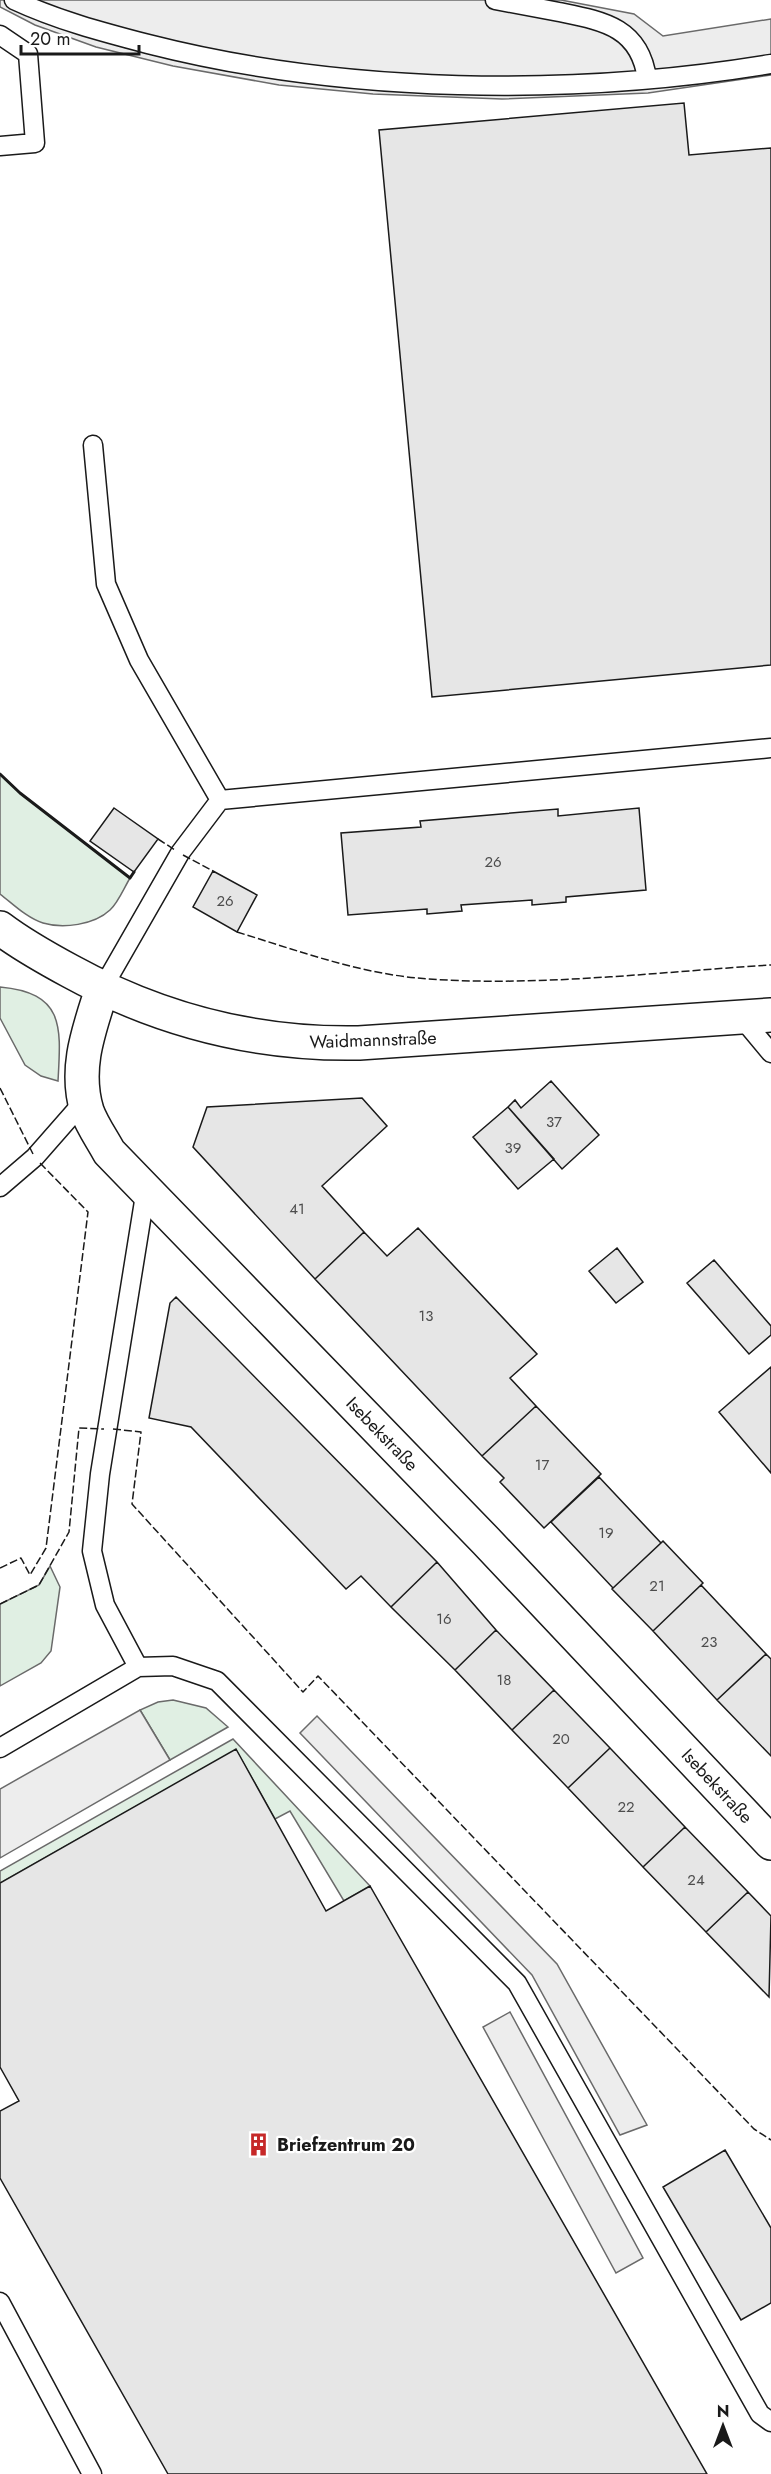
<svg xmlns="http://www.w3.org/2000/svg" width="771" height="2474" font-family="Jost,sans-serif">
<rect width="100%" height="100%" fill="#fff"/>
<path fill="#e0efe3" stroke="#6a6a6a" stroke-width="1.5" d="M0,774L20,793L130,878C124,888 118,903 110,910C94,925 63,929 43,923C27,918 13,904 0,894Z
M0,987C65,993 61,1027 58,1081L41,1076L25,1065L0,1018Z
M50,1566L60,1587L51,1651L41,1663L0,1686V1604L39,1585Z
M173,1700L206,1708L228,1727L170,1760L140,1710L158,1702Z
M233,1739L370,1886L344,1901L290,1811L275,1819L236,1750L0,1883V1871Z"/>
<path fill="#ededed" stroke="#6a6a6a" stroke-width="1.5" d="M0,0H561L634,14L663,36L771,19V75L648,93L502,99L373,94L279,85L173,66L96,47L35,25L0,7Z
M140,1710L170,1760L0,1858V1789Z
M317,1716L557,1964L647,2125L620,2135L532,1975L300,1733Z
M510,2012L643,2258L616,2273L483,2027Z"/>
<path fill="#e6e6e6" stroke="#1a1a1a" stroke-width="1.5" d="M684,103L689,155L771,148V665L432,697L379,130Z
M114,808L158,839L134,872L90,841Z
M639,808L646,890L566,897V902L532,905V900L461,905L462,911L427,914V909L348,915L341,833L421,827L420,821L558,809V816Z
M213,871L257,895L237,932L193,907Z
M551,1081L599,1135L562,1169L508,1107L515,1100L521,1108Z
M362,1098L387,1126L322,1186L364,1232L315,1279L193,1147L207,1107Z
M508,1107L554,1159L518,1189L473,1137Z
M418,1228L537,1354L510,1378L536,1406L482,1456L315,1279L364,1232L387,1256Z
M617,1248L643,1282L616,1303L589,1271Z
M714,1260L771,1326V1335L749,1354L687,1283Z
M176,1297L437,1562L391,1607L361,1576L346,1589L191,1427L149,1418L170,1303Z
M771,1367V1473L719,1412Z
M536,1406L601,1474L544,1528L500,1482L504,1478L482,1456Z
M599,1477L661,1543L613,1588L551,1522Z
M663,1541L703,1583L653,1631L612,1589Z
M437,1562L496,1630L455,1670L391,1607Z
M701,1585L766,1654L717,1700L653,1631Z
M496,1630L554,1690L512,1730L455,1670Z
M766,1654L771,1659V1756L717,1700Z
M554,1690L610,1748L568,1788L512,1730Z
M610,1748L685,1827L643,1867L568,1788Z
M236,1749L326,1911L370,1886L707,2474H168L0,2178V2111L19,2101L0,2067V1883Z
M685,1827L748,1892L706,1932L643,1867Z
M748,1892L771,1916L769,1997L706,1932Z
M725,2150L771,2228V2303L741,2320L663,2187Z"/>
<g fill="none" stroke-linecap="round" stroke-linejoin="round">
<defs>
<path id="service" d="M14,0C57,20 102,32 148,44C344,94 572,97 771,64
M495,0C517,4 538,8 559,12C603,21 640,27 647,79
M0,35L28,54L35,143L0,146
M93,445L106,584L139,660L220,800
M102,989L180,853L220,800L771,748
M741,1017L771,1053
M0,1187L35,1157L85,1100
M146,1189L100,1474L92,1551L105,1605L138,1667L173,1666L217,1681L517,1983L760,2414L771,2422
M0,1748L138,1667
M0,2302L92,2474"/>
<path id="minor" d="M0,928C21,944 46,958 70,971C161,1021 256,1045 359,1043L771,1015
M102,989C89,1030 74,1068 87,1111C92,1125 102,1139 109,1152L486,1541L771,1843"/>
</defs>
<use href="#service" stroke="#1a1a1a" stroke-width="21"/>
<use href="#minor" stroke="#1a1a1a" stroke-width="36"/>
<use href="#service" stroke="#fff" stroke-width="18"/>
<use href="#minor" stroke="#fff" stroke-width="33"/>
<path stroke="#1a1a1a" stroke-width="1.5" stroke-dasharray="8 3" stroke-linecap="butt" d="M158,839L175,850
M183,855L213,871
M237,932C296,950 355,972 417,978C531,988 656,972 771,965
M0,1088L33,1154
M113,1429L141,1432L132,1504L303,1692L318,1676L754,2129L771,2140
M0,1568L21,1558L30,1575L46,1548L88,1212L38,1161
M0,1604L39,1585L69,1532L79,1428L104,1429"/>
<path stroke="#1a1a1a" stroke-width="3" d="M0,774L20,793L130,878L134,872"/>
</g>
<defs>
<symbol id="building-bare" viewBox="-9 -9 18 18"><path d="M-4-6H4V6H1V3H-1V6H-4ZM-2.5-4.3h1.7v1.8h-1.7ZM.8-4.3h1.7v1.8H.8ZM-2.5-1h1.7V.8h-1.7ZM.8-1h1.7V.8H.8Z" fill="#c62828" stroke="#fff" stroke-width="2.5" paint-order="stroke"/></symbol>
</defs>
<g fill-rule="evenodd">
<use href="#building-bare" x="242" y="2128" width="33" height="33"/>
</g>
<g text-anchor="middle" stroke-width="4.5" stroke-linejoin="round" paint-order="stroke">
<g font-size="15" fill="#4d4d4d">
<text x="493" y="867">26</text>
<text x="225" y="906">26</text>
<text x="554" y="1127">37</text>
<text x="513" y="1153">39</text>
<text x="297" y="1214">41</text>
<text x="426" y="1321">13</text>
<text x="542" y="1470">17</text>
<text x="606" y="1538">19</text>
<text x="657" y="1591">21</text>
<text x="444" y="1624">16</text>
<text x="709" y="1647">23</text>
<text x="504" y="1685">18</text>
<text x="561" y="1744">20</text>
<text x="626" y="1812">22</text>
<text x="696" y="1885">24</text>
</g>
<g font-size="18" fill="#1a1a1a" stroke="#fff">
<text transform="translate(373 1040) rotate(-2)" y="6">Waidmannstraße</text>
<text transform="translate(382 1434) rotate(46)" y="6">Isebekstraße</text>
<text transform="translate(717 1786) rotate(47)" y="6">Isebekstraße</text>
</g>
<g font-size="18" font-weight="bold" fill="#1a1a1a" stroke="#fff" text-anchor="start">
<text x="277" y="2151">Briefzentrum 20</text>
</g>
</g>
<g transform="translate(723 2426)" stroke="#ffffff" stroke-width="4.5" paint-order="stroke">
<path d="M0-4.5L10 22L0 15L-10 22Z" fill="#1a1a1a"/>
<text y="-9" font-size="16" font-weight="bold" text-anchor="middle" fill="#1a1a1a">N</text>
</g>
<path d="M21 45v9h118v-9" fill="none" stroke="#1a1a1a" stroke-width="3"/>
<text x="30" y="45" font-size="18" fill="#1a1a1a" stroke="#ffffff" stroke-width="4.5" paint-order="stroke">20 m</text>
</svg>
